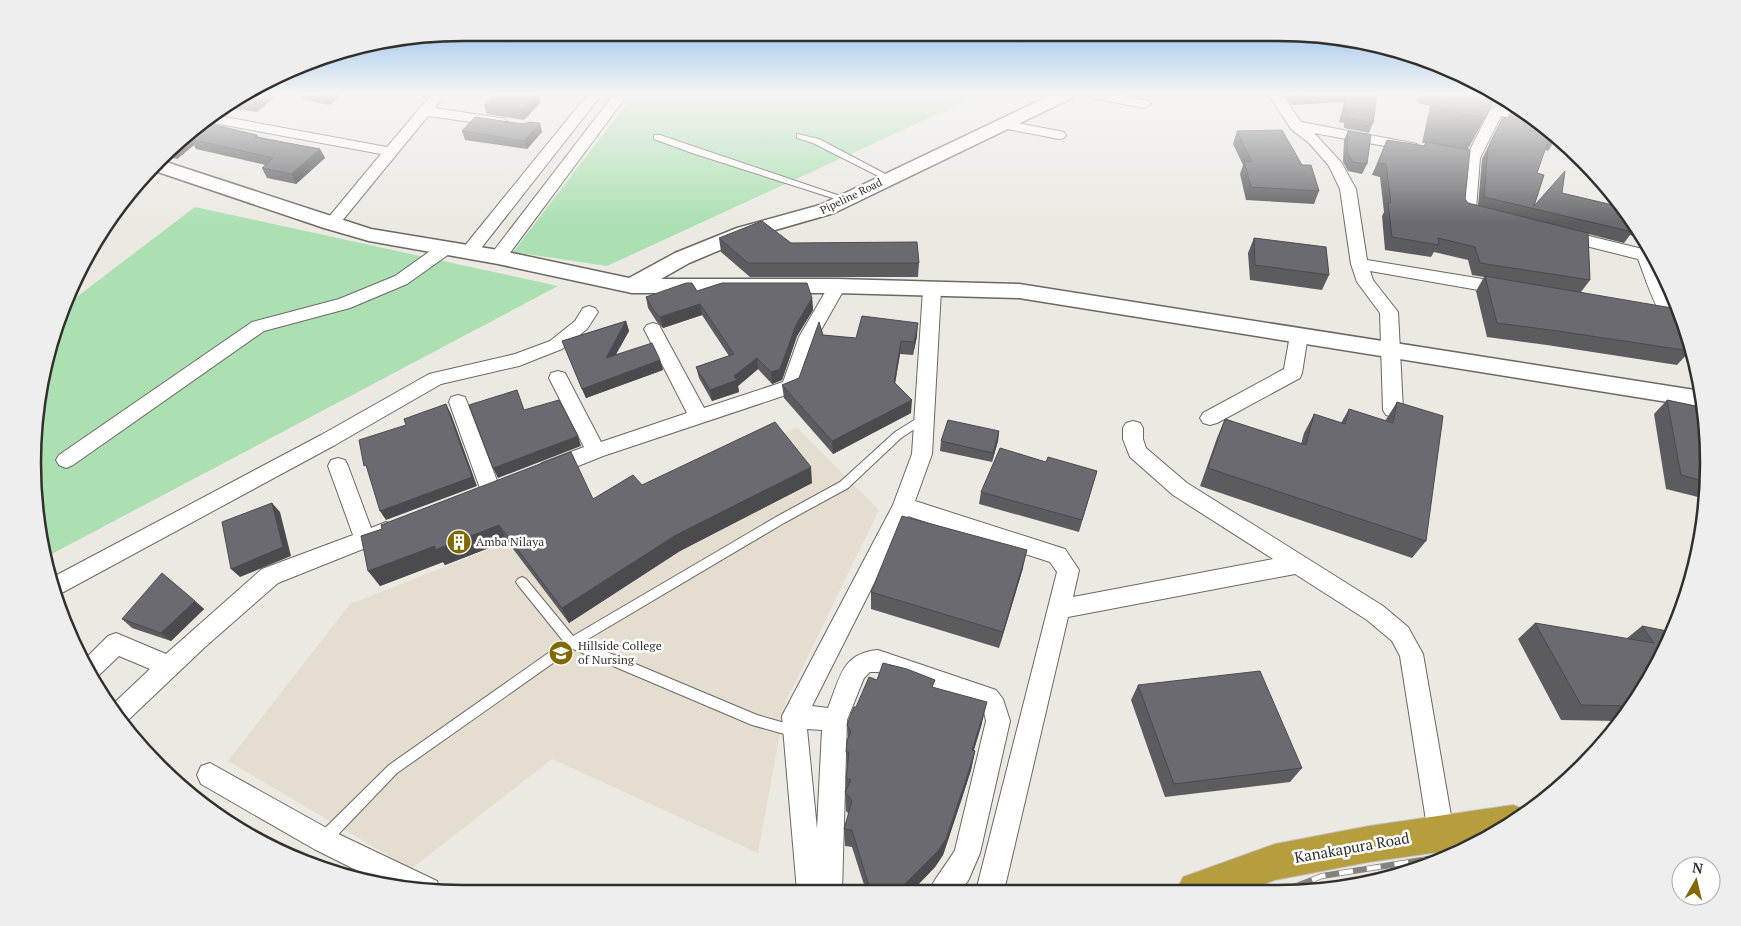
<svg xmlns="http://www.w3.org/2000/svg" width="1741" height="926" font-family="'PT Serif',serif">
<rect width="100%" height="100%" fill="#ece9e3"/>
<path fill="#e4ddd0" d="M797,428L879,510L786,701L758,853L552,759L411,869L228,761L350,604Z"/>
<path fill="#ace0b3" d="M634,94H981L607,266L513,252Z
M195,207L558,286L48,556L33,491L47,352L70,302Z"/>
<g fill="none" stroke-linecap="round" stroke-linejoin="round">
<defs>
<path id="service" d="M797,134L819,139L893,178L892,180H886L813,143L797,138Z
M654,135H660L849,199L845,201H842L692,153L654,139Z
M924,414L927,415L929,418L927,421L901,438L848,488L784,523L583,642L757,715L799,727L801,731L799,735L795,737L752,725L573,649L397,773L328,845L323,847L318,845L316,840L318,835L389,765L564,642L518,585L516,582L518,579L522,577L526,579L573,636L776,517L840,482L895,432Z"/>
<path id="minor" d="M432,94H446L435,108L500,118L505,119L507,122L505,125L500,126L428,116L337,227H325L323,224L381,154L203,121L214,115L387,147Z
M588,94H602L475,256L469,257L463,256L461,252L463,248Z
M614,94H628L504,261L498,262L492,261L490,257L492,253Z
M1086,94H1112L1149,101L1151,104L1144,108L1093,98Z
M1268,94H1282L1301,122L1412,143L1417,144L1419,147L1417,150L1412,151L1314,133L1341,162L1356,189L1367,260L1507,283L1513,285L1516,289L1513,293L1507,295L1370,271L1373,280L1398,312L1403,410L1400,415L1393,417L1386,415L1383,410L1380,313L1357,282L1351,264L1340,189L1329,166L1310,144L1291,129Z
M1497,106L1533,117L1541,122L1534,126L1501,116L1480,158L1476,209L1493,214L1495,217L1493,220L1487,222L1462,215L1460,212L1466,158L1490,110Z
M1002,120L1059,131L1064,132L1066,135L1064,138L1059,139L997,127L995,124L997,121Z
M1564,230L1651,251L1677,313C1685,319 1686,327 1688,336C1660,333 1647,281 1638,259L1558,239L1556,235L1558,231Z
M446,243L452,244L454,248L452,252L407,284L350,308L264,331L73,465L66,468L59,465L56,460L59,455L252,322L339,299L395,276L440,244Z
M837,280L843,282L846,286L817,337L798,391L603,456L556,475L549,477L542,475L539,469L542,463L584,447L549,378L551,373L558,371L565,373L601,442L687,413L644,329L647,325L653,323L659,325L704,408L783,382L799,337L831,282Z
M932,284L938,286L941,290L932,454L915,501L1065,549L1079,570L1073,597L1273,559L1173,495L1130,457L1123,439V428L1126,423L1133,421L1140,423L1143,428V439L1146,448L1187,483L1383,606L1408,627L1423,654L1454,833L1450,842L1441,846L1432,842L1428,833L1400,656L1392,641L1367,620L1295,574L1068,617L1004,891H976L1057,572L1050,562L908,516L812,706L828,708C840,679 841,653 878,650L996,690L1003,699L1010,721L980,853L968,881L960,891H929C936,876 947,864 955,850L986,721L984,712L977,705L878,672H870L864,678L847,720L842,891H797L782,716L893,505L912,454L923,290L926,286ZM807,729L822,730L817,829Z
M589,306L595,308L598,312L587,329L562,349L519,366L441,384L335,445L58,595L53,577L321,435L429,374L515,354L550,341L575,321L583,308Z
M1299,329L1305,331L1308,335L1302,373L1300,378L1217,423L1210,425L1203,423L1200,418L1203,413L1284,369L1290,335L1293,331Z
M458,395L465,397L467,402L501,491L498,497L491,499L484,497L481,491L449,402L451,397Z
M338,458L345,460L348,466L371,528L386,522L393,525L397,531L393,537L278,583L205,647L125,723L113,704L150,669L119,656L96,678L85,659L108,636L116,633L166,654L262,569L353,535L328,466L331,460Z
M210,763L332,831L437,881L440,893L384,884L314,849L201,784L197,775L201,766Z"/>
<path id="tertiary" d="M1053,94H1075L1072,98L834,213L751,237L689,263L661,279H837L1019,284L1701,391L1705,408L1019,298L837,293H632L498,264L369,241L324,228L155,171L163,161L371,229L498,250L629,278L675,253L737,228L820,205Z"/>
<path id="trunk" d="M1513,805L1526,810L1527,813L1517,821L1467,848L1369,862L1275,880L1248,890H1177L1183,877L1275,844L1369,826Z"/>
</defs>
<use href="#service" stroke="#6b6862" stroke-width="2"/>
<use href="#minor" stroke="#6b6862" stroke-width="2"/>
<use href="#tertiary" stroke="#6b6862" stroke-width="3"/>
<use href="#trunk" stroke="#c5c5c4" stroke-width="2"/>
<use href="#service" fill="#fff" fill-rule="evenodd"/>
<use href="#minor" fill="#fff" fill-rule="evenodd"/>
<use href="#tertiary" fill="#fff" fill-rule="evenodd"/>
<use href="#trunk" fill="#b69e3f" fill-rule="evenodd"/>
<defs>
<path id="rail" d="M1286,890L1322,876L1453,855"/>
</defs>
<use href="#rail" stroke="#84827e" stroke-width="6"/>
<use href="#rail" stroke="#fff" stroke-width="4.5" stroke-dasharray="14" stroke-linecap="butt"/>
</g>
<path fill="#5c5b60" d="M253,94L257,112L227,108Z
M300,94H342L330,105L303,100Z
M1284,94H1377L1373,123L1369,133L1344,128V123L1339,122L1344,102L1292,105Z
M1420,94H1495L1485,118L1468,149L1465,199L1468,203L1478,206L1482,159L1503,117L1507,118L1512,109L1555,140L1548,151L1545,150L1537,173L1534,206L1562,193L1621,207L1644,239L1630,235L1624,243L1588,234L1590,280L1581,292L1690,351L1677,365L1547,345L1487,337L1476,291L1484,277L1472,275L1468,260L1434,252L1431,257L1385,250L1382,216L1384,212L1380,177L1372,175L1387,140L1424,146L1425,143H1422L1430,106L1415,102Z
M541,102L524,120L487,114L484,105Z
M192,131H193L196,135H257L259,137L320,149L325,158L296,184L267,178L262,168L266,165L196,149L194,145L177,159L168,157Z
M462,131L542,132L527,149L465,140Z
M1237,131L1319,191L1314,204L1246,200L1240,174L1243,165L1233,144Z
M1348,131L1367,164L1362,174L1348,171L1343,162L1344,140Z
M1579,158L1588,166L1576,162Z
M719,238L791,243L919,263L918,277H750L721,252Z
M1254,238L1329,275L1322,290L1250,280L1248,253Z
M697,291L812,298L813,310L797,336L782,380L772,384L758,369L738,386L739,392L712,401L699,378L696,367L729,356L702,315L663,328L657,322L648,308L646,297Z
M626,321L629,331L616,354L660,360L663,370L586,398L562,341Z
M823,335L856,338L917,336L913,355L900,354L895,384L911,413L833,454L784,398L782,385L799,378Z
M1667,400L1705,408L1708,491L1706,499L1666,489L1654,414Z
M1397,402L1426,541L1412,558L1200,486L1217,438L1225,419L1301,444L1304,433L1314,414L1341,423L1349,409L1385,421Z
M999,431L998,441L992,462L940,451L941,441Z
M1046,462L1097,471L1079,532L979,504L981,492Z
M812,483L680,551L569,623L507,541L445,565L443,562L380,586L361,536L593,499L642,485Z
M1023,568L999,648L871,609V592Z
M195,601L204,609L171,641L132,628L122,619Z
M1535,623L1626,639L1642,626L1664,654L1619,721L1561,720L1518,639Z
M877,680L934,688L982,723L974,750L975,751L971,770L962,798L943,855L935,867L912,891H866L852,847L845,846L844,829L849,814L846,811L845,792L846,790V778L847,767L846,752L848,738L847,725L856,707Z
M1138,685L1302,768L1290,782L1165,797L1131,700Z"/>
<path fill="#4b4a4e" d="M263,94H279L257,112L251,103Z
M327,94H342L330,105L325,95Z
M537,94H538L541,102L524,120L521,110Z
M540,123L542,132L527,149L524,141Z
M193,131L199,141L190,139L194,145L177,159L173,151L186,137Z
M320,149L325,158L296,184L291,174Z
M812,298L813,310L797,336L782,380L772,384L771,372L796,325Z
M700,304L702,315L663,328L660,317Z
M626,321L629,331L609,367L606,358Z
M918,323L917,336L913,355L914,342Z
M901,341L900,354L893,395L894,382Z
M757,358L758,369L738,386L739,392L712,401L710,390L734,376Z
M660,360L663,370L586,398L582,389Z
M912,400L911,413L833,454L832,441Z
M446,404L451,414L477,486L386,520L380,511Z
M999,431L998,441L992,462L993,453Z
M578,436L581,446L498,478L493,468Z
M811,467L812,483L680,551L569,623L562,608L676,535Z
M272,503L280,512L291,556L240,577L231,569Z
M499,525L507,541L445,565L443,562L380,586L368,571L435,546Z
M1027,550L1023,568L999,648L1003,632Z
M195,601L204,609L171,641L161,633Z
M987,702L982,723L968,769L972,750Z
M975,751L971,770L962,798L943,855L935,867L912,891H898Z"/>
<path fill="#6b6a70" stroke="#4b4a4e" d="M253,94H263L251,103L239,101Z
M316,94H327L325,95Z
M494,94H537L521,110L484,105Z
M1294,94H1325L1295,96Z
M1347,94H1377L1373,123L1348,118V113L1343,112Z
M1442,94H1495L1497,95L1485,118L1439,109Z
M1512,109L1526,113L1540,122L1556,136L1555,140L1549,138L1537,173L1544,175L1534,206L1565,171L1562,193L1621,207L1632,221L1633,232L1484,197L1488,148L1503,117L1508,118Z
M475,117L523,124L530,122L540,123L524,141L462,131Z
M211,124L257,135L255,137L320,149L291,174L262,168L273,158L190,139Z
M1282,130L1302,165H1311L1319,191L1251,187L1244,161L1252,162L1237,131Z
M1348,131L1371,135L1367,164L1353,162L1347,152Z
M1387,140L1425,146L1426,142L1470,150L1465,199L1468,203L1588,233L1590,280L1480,263L1475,247L1438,238L1439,245L1392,237L1388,203H1391L1386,164L1378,163Z
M762,221L791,243L917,242L919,263H748L719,238Z
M1254,238L1326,247L1329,275L1255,265Z
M1485,276L1672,308L1690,351L1558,331L1497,323Z
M686,283H692L697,291L722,283H807L812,298L796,325L780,369L771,372L757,358L734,376L737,380L710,390L696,367L734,354L700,304L660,317L654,311L646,297Z
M862,316L918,323L914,342L901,341L894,382L912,400L832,441L782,385L799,378L819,322L823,335L856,338Z
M626,321L606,358L652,343L660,360L582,389L562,341Z
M517,390L524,410L559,400L578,436L493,468L469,405Z
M1667,400L1705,408L1707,482L1681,475Z
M1397,402L1443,416L1426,541L1208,468L1225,419L1306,445L1314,414L1345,424L1349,409L1393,423Z
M446,404L472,477L380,511L366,465L364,466L359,440L406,425L404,419Z
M948,420L999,431L993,453L941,441Z
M775,422L811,467L676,535L562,608L499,525L435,550V546L368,571L361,536L382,529L381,525L571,452L593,499L633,475L642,485Z
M1000,448L1046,462L1048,457L1097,471L1082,520L981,492Z
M272,503L283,547L231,569L222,522Z
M902,516L1027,550L1003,632L871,592Z
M162,573L195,601L161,633L122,619Z
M1535,623L1654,643L1642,626L1672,632L1664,654L1629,706L1581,705Z
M883,663L907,669L935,680L932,687L987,702L972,750L975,751L966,780L946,839L938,851L898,891H869L870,890L852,830L844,829L852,801L845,792L851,780L846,778L849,752H846L847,740L851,732L847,725L854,707H856L869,677L877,680Z
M1260,671L1302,768L1174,784L1138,685Z"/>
<linearGradient id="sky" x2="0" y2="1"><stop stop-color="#82b5ef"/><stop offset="0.42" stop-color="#f6f5f2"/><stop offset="1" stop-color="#f6f5f2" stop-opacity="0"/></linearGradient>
<rect width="1741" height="223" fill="url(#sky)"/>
<defs>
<symbol id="building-disc" viewBox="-11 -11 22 22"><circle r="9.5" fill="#7f6900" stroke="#fff"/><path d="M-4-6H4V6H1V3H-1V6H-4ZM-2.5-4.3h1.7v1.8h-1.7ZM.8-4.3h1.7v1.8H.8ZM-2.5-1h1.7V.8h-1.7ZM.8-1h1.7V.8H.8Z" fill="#fff"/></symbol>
<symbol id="university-disc" viewBox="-11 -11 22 22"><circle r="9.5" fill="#7f6900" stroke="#fff"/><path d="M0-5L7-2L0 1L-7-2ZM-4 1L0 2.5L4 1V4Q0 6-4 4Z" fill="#fff"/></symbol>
</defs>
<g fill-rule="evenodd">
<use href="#building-disc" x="445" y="528" width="28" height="28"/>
<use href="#university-disc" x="547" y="639" width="28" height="28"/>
</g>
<g text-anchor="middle" stroke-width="5" stroke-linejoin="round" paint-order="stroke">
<g font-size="11" fill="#31302d" stroke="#fff">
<text transform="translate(851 196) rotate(-26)" y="4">Pipeline Road</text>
</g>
<g font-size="12" fill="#31302d" stroke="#fff" text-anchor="start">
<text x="476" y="546">Amba Nilaya</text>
<text x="578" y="650">Hillside College<tspan x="578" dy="14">of Nursing</tspan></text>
</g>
<g font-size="15" fill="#31302d" stroke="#fff">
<text transform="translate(1352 848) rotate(-10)" y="5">Kanakapura Road</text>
</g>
</g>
<path d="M0 0H1741V926H0ZM463 41H1278A422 422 0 0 1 1700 463V463A422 422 0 0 1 1278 885H463A422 422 0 0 1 41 463V463A422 422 0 0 1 463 41Z" fill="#efeeee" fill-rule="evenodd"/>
<path fill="none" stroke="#31302d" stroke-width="2.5" d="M463 41H1278A422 422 0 0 1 1700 463V463A422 422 0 0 1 1278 885H463A422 422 0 0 1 41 463V463A422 422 0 0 1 463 41Z"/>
<g transform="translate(1696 881) rotate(8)"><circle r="24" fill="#ffffff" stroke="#adacab"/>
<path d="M0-4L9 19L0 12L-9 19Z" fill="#7f6900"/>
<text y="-8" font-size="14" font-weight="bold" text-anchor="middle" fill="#31302d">N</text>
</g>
</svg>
